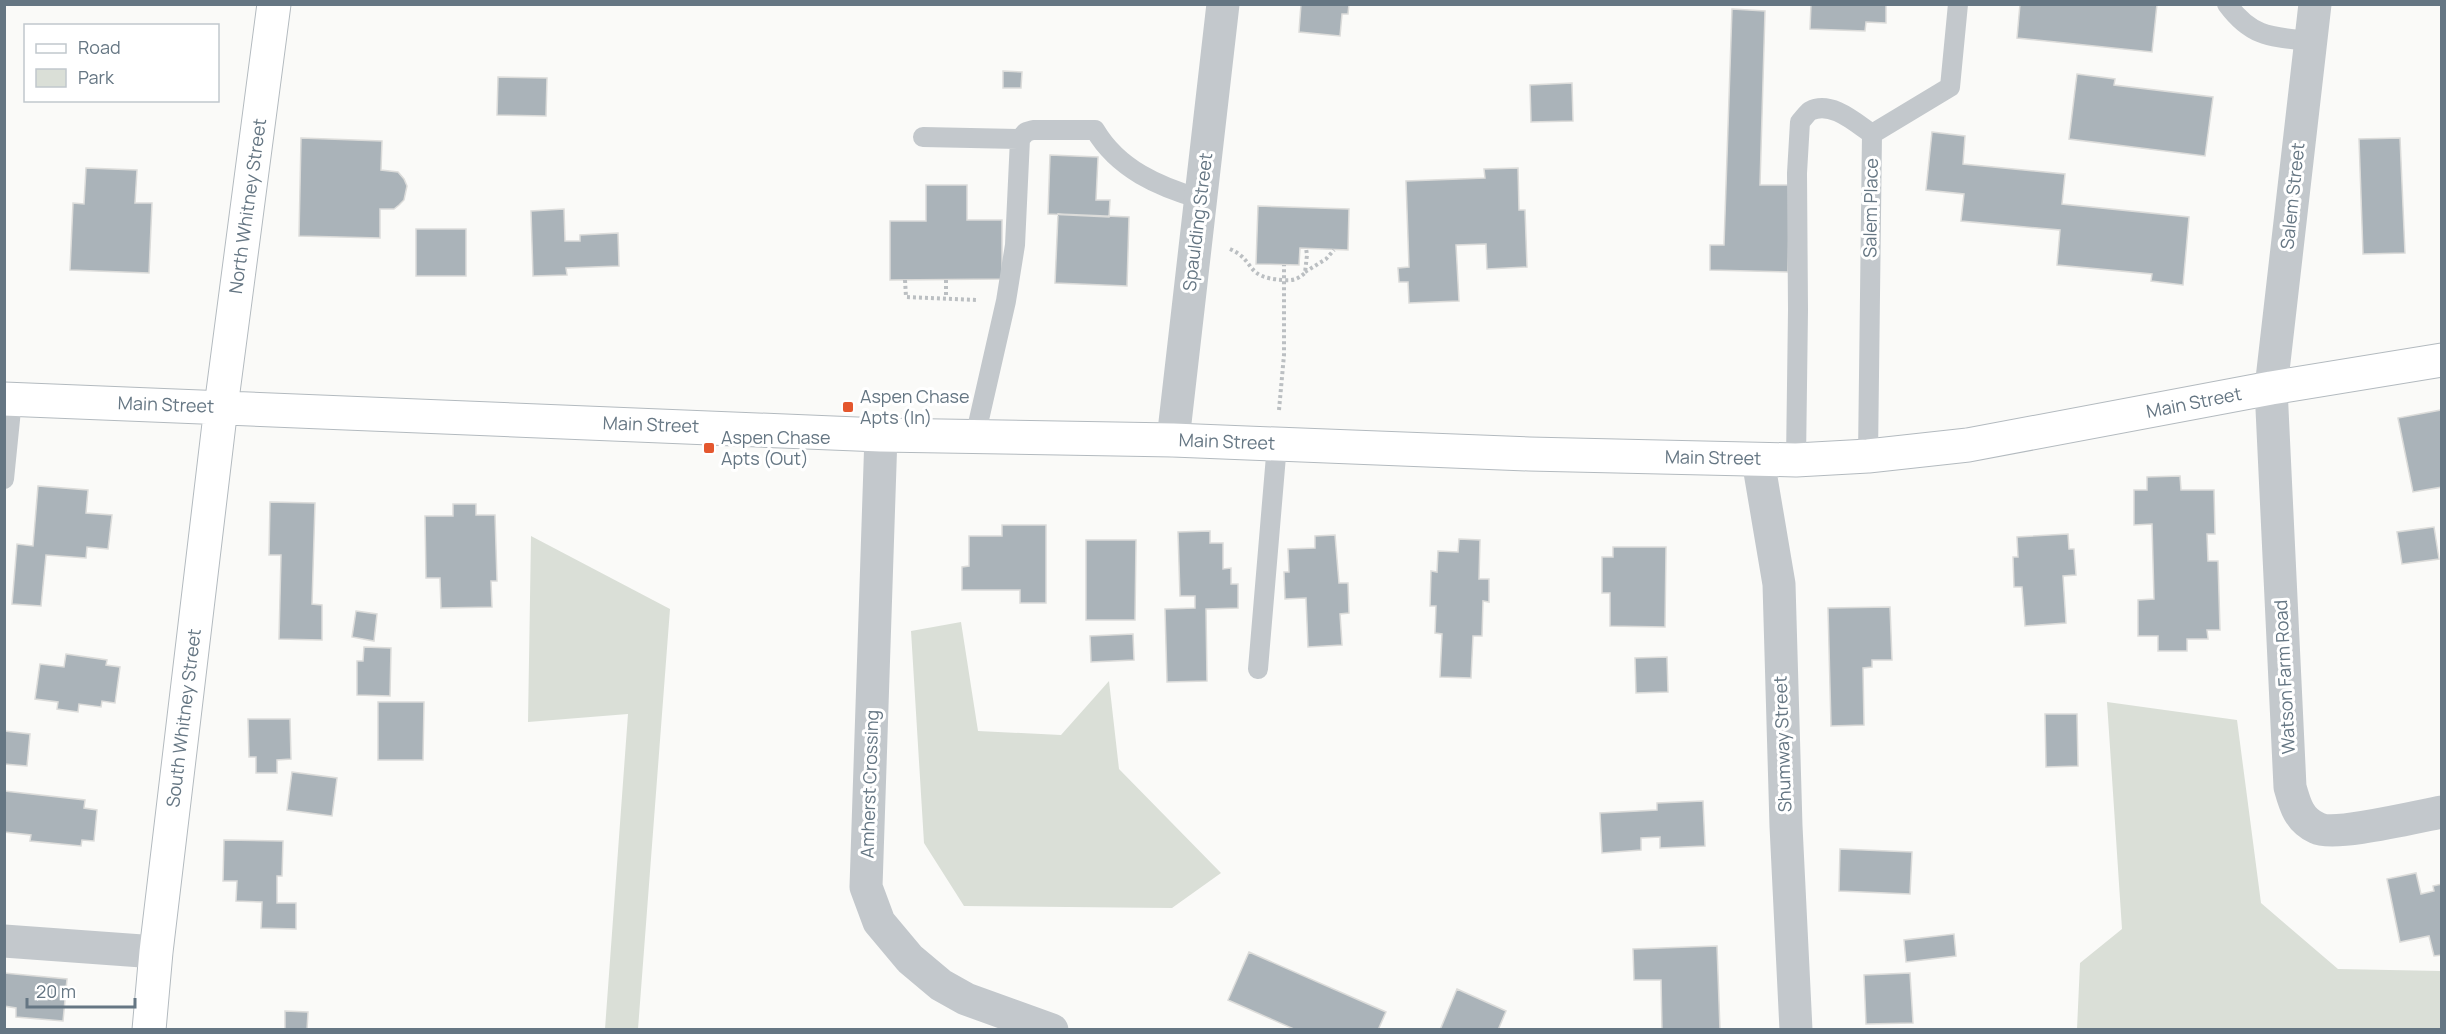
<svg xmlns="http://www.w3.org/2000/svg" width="2446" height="1034" font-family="Manrope,sans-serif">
<rect width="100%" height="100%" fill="#fafaf8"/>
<path fill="#dadfd7" d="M531,536L670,609L638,1029H605L628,714L528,722Z
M961,622L978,731L1061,735L1109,681L1119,769L1221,873L1172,908L964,906L924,843L911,631Z
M2107,702L2237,720L2261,903L2338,969L2441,971V1029H2077L2080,963L2122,929Z"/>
<path fill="#aab3b9" stroke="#dcdcda" stroke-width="1.5" d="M1301,4H1349L1348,14H1342L1340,36L1299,32Z
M1811,4H1886V23L1866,22L1865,31L1810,29Z
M2020,4H2157L2152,52L2017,38Z
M1732,9L1765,11L1760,185H1790L1788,272L1710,270V245H1724Z
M1003,71L1022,72L1021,88H1003Z
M2077,74L2115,79L2114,85L2213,97L2205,156L2069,139Z
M498,77L547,78L546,116L497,115Z
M1572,83L1573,121L1531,122L1530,85Z
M1932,132L1965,136L1963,164L2065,174L2062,204L2189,217L2183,285L2151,281L2152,274L2057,265L2060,230L1961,221L1964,194L1926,190Z
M301,138L382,141L381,170L398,172L404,179L407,186L404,200L399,205L394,209H380V238L299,236Z
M2400,138L2405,253L2363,254L2359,139Z
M1050,155L1098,157L1096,200H1110L1109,217L1048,214Z
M86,168L137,170L135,203H152L149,273L70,270L73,203L84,204Z
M1518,168L1519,210H1525L1527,267L1487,269L1486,244L1456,245L1459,301L1409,303L1408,282H1399L1398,268L1409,267L1406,181L1485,178L1484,169Z
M926,185H967V220H1002V279L890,280V221H926Z
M1258,206L1349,209L1348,250L1300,248L1299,265L1256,264Z
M564,209L565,241H580V235L618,233L619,266L566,268L567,275L533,276L531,211Z
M1058,214L1129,217L1127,286L1055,283Z
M416,229H466V276H416Z
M2441,410L2442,487L2413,492L2398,418Z
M2180,476L2181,490H2214L2215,534H2207L2208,561H2218L2220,630H2207L2208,639H2187V651H2158V636H2138V600L2154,599L2152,524L2134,525V490H2147V477Z
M38,486L88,490L86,513L112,515L108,549L87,547L86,558L46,555L41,606L12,604L17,544L33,546Z
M270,502L315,503L312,604L322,605V640L279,639L281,555H269Z
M453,504H476V515H495L497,581H491L492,607L441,608L440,578H426L425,516H453Z
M1002,525H1046V603H1020V590H962V567L969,566V536H1002Z
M2434,527L2439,559L2402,564L2397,532Z
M1210,531V543H1223V569L1231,568V584H1238V608L1206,609L1207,681L1167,682L1165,609L1195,608V596H1180L1178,532Z
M2068,534L2069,549H2074L2076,575L2063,576L2066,623L2025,626L2022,587H2014L2013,557H2018L2017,537Z
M1335,535L1339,583H1348L1349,613L1340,614L1342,645L1308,647L1306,598L1285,599L1284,572H1289L1288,549L1315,548V536Z
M1459,539L1480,540L1479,579H1489V602L1483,601L1482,636H1473L1471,678L1440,677L1442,634L1435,633L1436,606H1430L1431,571L1437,572L1438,551L1458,552Z
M1086,540H1136L1135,620H1086Z
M1613,547H1666L1665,627L1610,626V593H1602V557H1613Z
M1890,607L1892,660H1872V667L1863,668L1864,725L1831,726L1828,608Z
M356,611L377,614L374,641L352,637Z
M1133,634L1134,660L1091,662L1090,636Z
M364,647L391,648L390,696L357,695V661H363Z
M66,654L107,660L106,665L120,667L115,703L102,701L101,707L79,704L78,712L57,709L58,702L35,699L40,664L64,667Z
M1667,657L1668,692L1636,693L1635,658Z
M378,702H424L423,760H378Z
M2045,714H2077L2078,766L2046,767Z
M248,719H290L291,759L277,760V773H256V757H249Z
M4,731L30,734L27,766L4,764Z
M292,772L337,778L332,816L287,810Z
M4,791L85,800L84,808L97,810L94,841L82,840L81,846L30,841L31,835L4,832Z
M1703,801L1705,846L1660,848V837L1641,838V850L1602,853L1600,813L1657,810V803Z
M224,840L283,841L282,876H277V903H296V929L261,928L262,902L236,901L237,881H223Z
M1840,849L1912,852L1910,894L1839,891Z
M2416,873L2421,894L2434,891L2433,886L2442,884V955L2434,956L2429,936L2400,942L2387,879Z
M1954,934L1956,956L1906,962L1904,940Z
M1717,946L1720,1030H1662L1661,980H1634L1633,949Z
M1249,952L1386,1012L1378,1030H1296L1228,1000Z
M4,973L67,979L63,1021L16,1017V1008L4,1006Z
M1910,973L1913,1023L1866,1024L1864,975Z
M1457,989L1506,1011L1498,1030H1440Z
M285,1011L308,1012L307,1030H285Z"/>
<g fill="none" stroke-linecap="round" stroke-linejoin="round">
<defs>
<path id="secondary" d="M4,399L881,435L1173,440L1529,454L1796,460L1868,456L1968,445L2271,388L2442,360
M149,1030L156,952L221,407L274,4"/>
</defs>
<use href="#secondary" stroke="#b3babf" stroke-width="35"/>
<path stroke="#bbbfc2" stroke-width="4" stroke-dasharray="3 3" stroke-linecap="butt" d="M1230,249C1257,261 1243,278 1284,280C1293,281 1298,279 1305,273L1307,255L1306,248
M1305,272L1326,259L1334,250
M905,280L906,297L978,300
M946,280V298
M1279,410L1284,355V265"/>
<path stroke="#c3c8cc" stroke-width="20" d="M2227,4C2252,38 2272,37 2311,41
M923,137L1020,139
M975,437L1006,301L1015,245L1020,139L1026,132L1033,130H1095C1118,169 1159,187 1201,199
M1868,456L1872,134L1950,87L1958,4
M1796,460L1798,310L1797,173L1800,122C1803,119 1807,113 1810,111C1831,100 1856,123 1872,134
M4,479L12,400
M1258,669L1277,444"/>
<path stroke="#c3c8cc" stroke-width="33" d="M2315,4L2271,388L2290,787C2295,805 2299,820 2317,828C2334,837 2419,816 2442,812
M881,435L866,887L879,922L910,959L941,985L966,999L1052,1030
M1173,440L1223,4
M1758,460L1779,584L1786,826L1796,1030
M4,941L156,952"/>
<use href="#secondary" stroke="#fff" stroke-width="33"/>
</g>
<g fill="#e4572e" stroke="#fff" stroke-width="2">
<rect x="842" y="401" width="12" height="12" rx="3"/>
<rect x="703" y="442" width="12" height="12" rx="3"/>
</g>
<g text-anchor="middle" stroke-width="6" stroke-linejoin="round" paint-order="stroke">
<g font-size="18" fill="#657683" stroke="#fff">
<text transform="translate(2293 196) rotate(-84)" y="6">Salem Street</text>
<text transform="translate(248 206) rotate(-82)" y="6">North Whitney Street</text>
<text transform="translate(1871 208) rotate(-89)" y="6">Salem Place</text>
<text transform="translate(1198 222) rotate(-83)" y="6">Spaulding Street</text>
<text transform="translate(2194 403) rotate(-11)" y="6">Main Street</text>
<text transform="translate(166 405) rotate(2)" y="6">Main Street</text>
<text transform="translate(651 425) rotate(2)" y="6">Main Street</text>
<text transform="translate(1227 442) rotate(2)" y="6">Main Street</text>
<text transform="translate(1713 458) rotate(1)" y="6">Main Street</text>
<text transform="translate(2285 677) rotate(-93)" y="6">Watson Farm Road</text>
<text transform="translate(184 718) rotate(-83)" y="6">South Whitney Street</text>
<text transform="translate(1783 744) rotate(-92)" y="6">Shumway Street</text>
<text transform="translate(870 784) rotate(-88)" y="6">Amherst Crossing</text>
</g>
<g font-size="18" fill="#657683" stroke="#fff" text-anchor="start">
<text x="860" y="403">Aspen Chase<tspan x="860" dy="21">Apts (In)</tspan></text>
<text x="721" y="444">Aspen Chase<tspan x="721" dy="21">Apts (Out)</tspan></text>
</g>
</g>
<rect width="2446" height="1034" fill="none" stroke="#657683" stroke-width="12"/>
<rect x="24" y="24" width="195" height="78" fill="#ffffff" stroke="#c1c8cd" stroke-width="1.5"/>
<rect x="36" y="44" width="30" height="9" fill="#ffffff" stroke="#c1c8cd" stroke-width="1.5"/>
<text x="78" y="54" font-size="18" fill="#657683">Road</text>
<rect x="36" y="69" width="30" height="18" fill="#dadfd7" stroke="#c1c8cd" stroke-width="1.5"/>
<text x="78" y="84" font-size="18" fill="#657683">Park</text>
<path d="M27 998v9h108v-9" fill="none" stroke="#657683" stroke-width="3"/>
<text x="36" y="998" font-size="18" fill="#657683" stroke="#ffffff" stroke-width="4.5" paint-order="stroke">20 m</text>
</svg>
